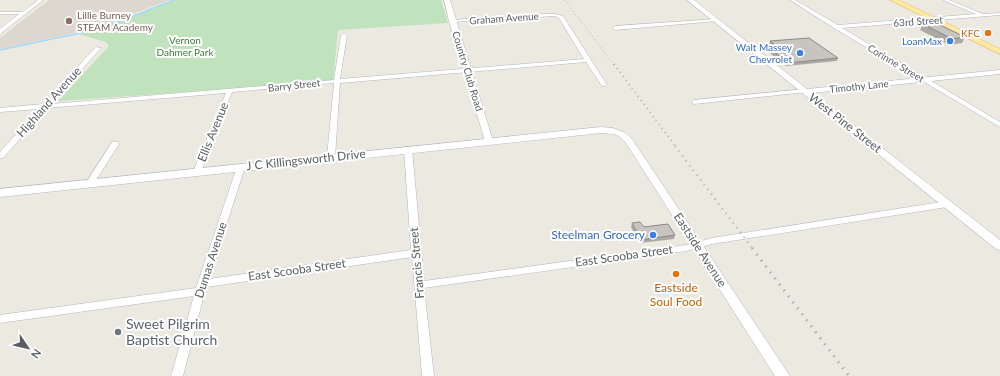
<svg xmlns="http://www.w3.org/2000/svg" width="1000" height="376" font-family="Lato,sans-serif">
<rect width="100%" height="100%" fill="#ece9e1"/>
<path fill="#dcd8cf" d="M49,0H170L100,26L61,36L0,49V38Z"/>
<path fill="#c0e3be" d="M173,0H441L448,23L338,30L333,82L58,101L109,46L106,42L76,33L126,18Z"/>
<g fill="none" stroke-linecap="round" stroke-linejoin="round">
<path stroke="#a2dafc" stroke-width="1.5" d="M0,50L85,32L121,21L174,0"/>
<defs>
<path id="minor" d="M38,0H43L0,34V29L19,14H0V12H23Z
M790,0H795L838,25L976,14L943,0H949L983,14L1000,13V15L842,28L1000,122V127L834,28Z
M546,14H555L563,16L607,85L606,86H602L586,62L340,83L335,157L331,159L327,157L334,83L232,92L201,172L197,174L193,172L226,93L47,108L3,158H0V152L39,109L0,112V108L43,104L96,47L101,48L51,104L334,80L341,35L344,33L347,35L340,79L584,59L559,18L555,16L452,22L450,21L452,20Z
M715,19H717V21L615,30L612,28L615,26Z
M805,89L807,90V92L694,104L691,102L694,100Z
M112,142H118L119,144L93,185H87L86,183Z
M405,147H408L412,149L424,281L686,245L712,238L947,201L951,204L947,207L712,244L686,251L424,288L434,376H422L412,257L206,287L183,376H171L194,296L0,323V315L196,288L237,167L241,165L245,167L209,279L411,250L404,149Z"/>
<path id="tertiary" d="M444,0H450L493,141L492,143H486L485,141L449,21Z
M687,0H694L807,89L1000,70V74L812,93L1000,240V250L996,249Z
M612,128L626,133L632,139L790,376H775L626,143L620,137L608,131Z"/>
<path id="secondary" d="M601,127L612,128L617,131L612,134L601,133L0,197V189Z"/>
<path id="primary" d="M890,0H899L1000,49V54Z"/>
</defs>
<use href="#minor" stroke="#b2b5b9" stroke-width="1"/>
<use href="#tertiary" stroke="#b2b5b9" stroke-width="1"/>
<use href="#secondary" stroke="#b3b7bc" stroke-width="1"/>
<use href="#primary" stroke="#ecbb5a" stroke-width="1"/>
<use href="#minor" fill="#fff" fill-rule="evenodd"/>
<use href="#tertiary" fill="#fff" fill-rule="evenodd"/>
<use href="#secondary" fill="#fff" fill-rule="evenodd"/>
<use href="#primary" fill="#fce9a6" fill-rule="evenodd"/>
<path stroke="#b0b1b2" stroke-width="1.5" stroke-dasharray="0.5 3" stroke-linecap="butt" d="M565,0L614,65"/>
<path stroke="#b0b1b2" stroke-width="2" stroke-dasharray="1 4" stroke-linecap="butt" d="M614,64L676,147"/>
<path stroke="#b0b1b2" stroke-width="2.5" stroke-dasharray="1 5" stroke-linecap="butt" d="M675,146L753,249"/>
<path stroke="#b0b1b2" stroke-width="3" stroke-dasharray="1.5 6" stroke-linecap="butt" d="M752,248L849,376"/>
</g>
<path fill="#aca9a4" d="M923,24L965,37L962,43L949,45L920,30Z
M770,41L838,58L837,61L786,66L771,54L772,50H777L769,44Z
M632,223L644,227L675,235L674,239L640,243L631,227Z"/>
<path fill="#c8c4bf" stroke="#8c8986" d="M936,23L965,37L952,39L923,24Z
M809,38L838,58L788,63L772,50H781L770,41Z
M640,222L644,227L668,224L675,235L641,240L632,223Z"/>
<circle fill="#8d6e63" stroke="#fff" stroke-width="1.5" cx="69" cy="21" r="4"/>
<g fill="#e8710a" stroke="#fff" stroke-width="1.5">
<circle cx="988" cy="33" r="4"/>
<circle cx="676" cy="274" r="4"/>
</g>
<g fill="#3f7fe0" stroke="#fff" stroke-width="1.5">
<circle cx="950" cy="41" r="4"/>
<circle cx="800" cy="53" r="4"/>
<circle cx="653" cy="235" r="4"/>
</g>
<circle fill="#6b7280" stroke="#fff" stroke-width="1.5" cx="118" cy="332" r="4"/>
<g text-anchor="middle" stroke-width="4" stroke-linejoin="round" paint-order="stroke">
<g font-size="10" fill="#785e54" stroke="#fff" text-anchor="start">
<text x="77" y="19">Lillie Burney<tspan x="77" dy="12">STEAM Academy</tspan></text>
</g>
<g font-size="10" fill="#5a5e62" stroke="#fff">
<text transform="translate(504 18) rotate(-4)" y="4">Graham Avenue</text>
<text transform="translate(918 21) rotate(-4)" y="4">63rd Street</text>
<text transform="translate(896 63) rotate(31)" y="4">Corinne Street</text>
<text transform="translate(468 71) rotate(73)" y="4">Country Club Road</text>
<text transform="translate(294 85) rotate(-6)" y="4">Barry Street</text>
<text transform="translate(859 86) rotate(-6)" y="4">Timothy Lane</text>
</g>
<g font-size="10" fill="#c56008" stroke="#fff" text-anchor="end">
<text x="980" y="37">KFC</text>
</g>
<g font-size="10" fill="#388337" stroke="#fff">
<text x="185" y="44">Vernon<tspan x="185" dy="12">Dahmer Park</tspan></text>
</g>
<g font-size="10" fill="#366cbe" stroke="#fff" text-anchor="end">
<text x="942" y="45">LoanMax</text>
<text x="792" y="51">Walt Massey<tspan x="792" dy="12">Chevrolet</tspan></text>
</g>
<g font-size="12" fill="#5a5e62" stroke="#fff">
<text transform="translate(49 102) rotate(-48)" y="4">Highland Avenue</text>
<text transform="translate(845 123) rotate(38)" y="4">West Pine Street</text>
<text transform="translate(213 132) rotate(-68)" y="4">Ellis Avenue</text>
<text transform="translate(306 160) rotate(-6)" y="4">J C Killingsworth Drive</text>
<text transform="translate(700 250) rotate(57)" y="4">Eastside Avenue</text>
<text transform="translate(624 256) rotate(-8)" y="4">East Scooba Street</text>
<text transform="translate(211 260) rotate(-72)" y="4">Dumas Avenue</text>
<text transform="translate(417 263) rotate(-95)" y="4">Francis Street</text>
<text transform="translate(297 270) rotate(-8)" y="4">East Scooba Street</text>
</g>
<g font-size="12" fill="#366cbe" stroke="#fff" text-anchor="end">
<text x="645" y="239">Steelman Grocery</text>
</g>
<g font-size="12" fill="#c56008" stroke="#fff">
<text x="676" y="292">Eastside<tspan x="676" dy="14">Soul Food</tspan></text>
</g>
<g font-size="14" fill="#5b616d" stroke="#fff" text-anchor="start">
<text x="126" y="329">Sweet Pilgrim<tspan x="126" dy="16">Baptist Church</tspan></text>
</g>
</g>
<g transform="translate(28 348) rotate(125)" stroke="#ffffff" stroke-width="3" paint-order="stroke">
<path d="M0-3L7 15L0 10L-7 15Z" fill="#5a5e62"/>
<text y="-6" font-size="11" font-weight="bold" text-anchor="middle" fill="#5a5e62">N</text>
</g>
</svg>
